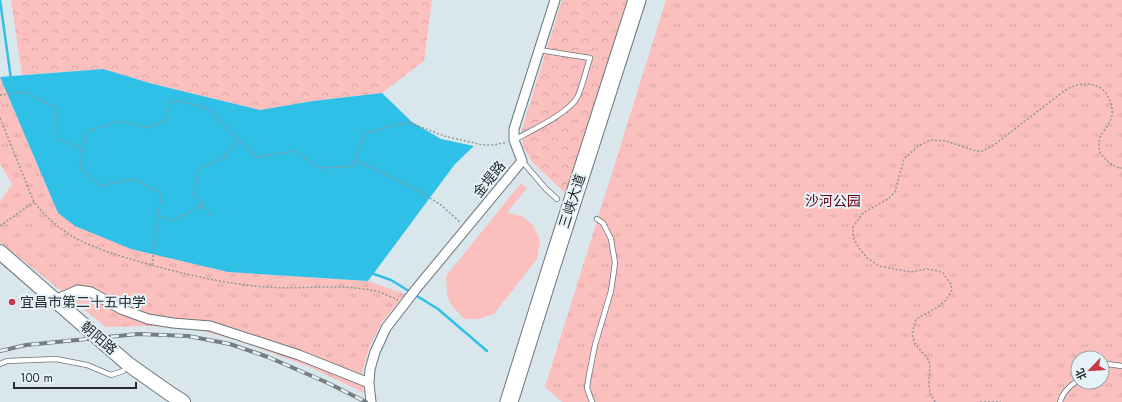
<svg xmlns="http://www.w3.org/2000/svg" width="1122" height="402" font-family="Jost,'Noto Sans SC',sans-serif">
<defs>
<pattern id="forest-crowns" width="20" height="18" patternUnits="userSpaceOnUse"><rect width="20" height="18" fill="#fbc0bd"/><path d="M2 6a3 3 0 1 1 6 0M12 15a3 3 0 1 1 6 0" fill="none" stroke="#d7a5a3"/></pattern>
<pattern id="park-tufts" width="24" height="20" patternUnits="userSpaceOnUse"><rect width="24" height="20" fill="#fbc0bd"/><path d="M3 7l-1-3M5 7V3M7 7l1-3M15 17l-1-3M17 17v-4M19 17l1-3" fill="none" stroke="#d7a5a3"/></pattern>
</defs>
<rect width="100%" height="100%" fill="#d9e7ec"/>
<path fill="url(#forest-crowns)" d="M11,0H432L424,61L382,93L313,101L260,110L153,84L103,69L22,75Z
M562,0H629L566,194L532,162L523,146L522,129Z"/>
<path fill="url(#park-tufts)" fill-rule="evenodd" d="M666,0H1122V402H562L545,387ZM1078,358H1102V382H1078Z
M0,77L58,213L228,272L368,281L405,294L382,322L370,346L362,371L364,393L312,368L243,342L191,328L148,326L106,327L0,242V201L12,184L0,164Z"/>
<path fill="#fbc0bd" d="M521,183L527,188L507,213L522,216L532,224L540,240L537,259L494,314L479,319H465C447,302 447,300 446,276Z"/>
<path fill="#2fc0e8" d="M103,69L153,84L260,110L313,101L382,93L412,122L441,139L474,146L455,164L368,281L228,272L131,249L75,226L58,213L0,77Z"/>
<g fill="none" stroke-linecap="round" stroke-linejoin="round">
<path stroke="#2fc0e8" stroke-width="2.5" d="M0,0L11,79
M371,273L391,280L438,309L487,351"/>
<defs>
<path id="service" d="M514,140C530,131 570,113 578,96C583,84 586,70 590,58L539,50
M522,161L546,189L557,199
M0,364L7,361L56,359L87,365L111,375L123,371
M1102,366L1107,364L1122,366
M592,402L587,388L589,375L595,345L611,291L615,263L611,239L603,223L597,219
M1060,402C1062,393 1071,385 1078,380"/>
<path id="minor" d="M55,300L78,290L91,292L121,309L148,319L173,323L210,326L299,355L369,383
M371,402L369,383L370,369L375,352L386,328L416,289L522,161L514,140V129L555,0"/>
<path id="primary" d="M0,252L128,364L169,393L183,402"/>
<path id="motorway" d="M509,402L551,268L637,0"/>
</defs>
<use href="#service" stroke="#6a767b" stroke-width="6"/>
<use href="#minor" stroke="#6a767b" stroke-width="11"/>
<use href="#primary" stroke="#6a767b" stroke-width="16"/>
<use href="#motorway" stroke="#6a767b" stroke-width="19"/>
<path stroke="#8d979b" stroke-width="1.5" stroke-dasharray="2 2" stroke-linecap="butt" d="M0,95L24,92L56,107L58,139L83,149
M0,118L34,202C47,219 64,233 83,242C103,251 123,257 144,263C184,274 225,284 266,287C303,290 339,283 376,291C383,293 391,297 398,300
M355,160L412,187L441,205L461,223
M202,205L174,221L158,216L161,194L134,179L101,186L80,167L86,132L120,121L149,128L166,119L171,100L205,107L256,157L296,151L318,168L353,166L365,133L408,122L444,136L483,145H494L507,142
M211,215L194,195L198,169L224,158L238,141
M0,226L34,202
M152,265L158,216
M935,402L930,393L929,384L930,365L928,359L915,344L912,334L916,319L938,307L946,300L952,290L951,284L943,273L938,271L927,269L911,272L879,266L867,258L859,248L853,237V227L863,213L888,199L895,192L904,159L918,146L931,140L946,141L976,151H983L994,145L1064,91C1075,84 1085,82 1097,86C1109,91 1116,110 1110,121C1107,128 1101,133 1099,140C1099,144 1099,149 1100,153C1105,159 1113,168 1122,168
M980,402H1001"/>
<use href="#service" stroke="#fff" stroke-width="4.5"/>
<use href="#minor" stroke="#fff" stroke-width="9"/>
<use href="#primary" stroke="#fff" stroke-width="14"/>
<use href="#motorway" stroke="#fff" stroke-width="17"/>
<defs>
<path id="rail" d="M0,351L26,345L138,334L188,336L230,344L268,357L328,383L366,402"/>
</defs>
<use href="#rail" stroke="#747d80" stroke-width="4"/>
<use href="#rail" stroke="#e6f4f9" stroke-width="2.5" stroke-dasharray="8" stroke-linecap="butt"/>
</g>
<circle fill="#c83842" stroke="#e6f4f9" stroke-width="1.5" cx="12" cy="302" r="4"/>
<g text-anchor="middle" stroke-width="4" stroke-linejoin="round" paint-order="stroke">
<g font-size="14" fill="#272c2e" stroke="#e6f4f9">
<text transform="translate(489 179) rotate(-51)" y="5">金堤路</text>
<text transform="translate(572 201) rotate(-72)" y="5">三峡大道</text>
<text transform="translate(99 338) rotate(41)" y="5">朝阳路</text>
</g>
<g font-size="14" fill="#640212" stroke="#e6f4f9">
<text x="833" y="206">沙河公园</text>
</g>
<g font-size="14" fill="#272c2e" stroke="#e6f4f9" text-anchor="start">
<text x="20" y="307">宜昌市第二十五中学</text>
</g>
</g>
<g transform="translate(1090 370) rotate(245)"><circle r="19" fill="#e6f4f9" stroke="#9aa4a8"/>
<path d="M0-3L7 15L0 10L-7 15Z" fill="#c83842"/>
<text y="-6" font-size="11" font-weight="bold" text-anchor="middle" fill="#272c2e">北</text>
</g>
<path d="M14 382v6h122v-6" fill="none" stroke="#272c2e" stroke-width="2"/>
<text x="20" y="382" font-size="12" fill="#272c2e" stroke="#e6f4f9" stroke-width="3" paint-order="stroke">100 m</text>
</svg>
